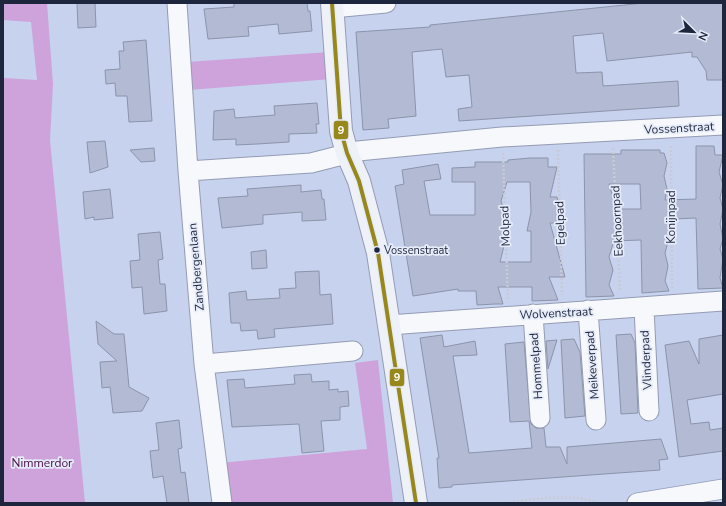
<svg xmlns="http://www.w3.org/2000/svg" width="726" height="506" font-family="'Nunito Sans',sans-serif">
<rect width="100%" height="100%" fill="#c7d2ee"/>
<path fill="#cea3dc" d="M3,3H47L53,84L50,140L85,503H3V78L37,80L31,22L3,20Z
M329,52L332,79L189,90L187,62Z
M378,360L393,503H225L220,463L367,449L355,363Z"/>
<path fill="#b3bbd4" stroke="#8c94ab" fill-rule="evenodd" d="M77,3H95L96,27L78,28Z
M234,3H307L308,11H310L312,31L279,34L278,24L248,27L249,36L208,39L204,9L234,7Z
M644,3H723V80H707L706,71L697,57H692V52L607,61L603,33L573,36L576,73L602,72L603,86L678,81L679,106L459,121L458,109L472,107L469,75L446,77L442,49L412,52L416,116L388,119L389,128L363,130L356,32L430,27V25Z
M146,40L152,121L129,122L127,96H116L115,83L106,84L105,70L120,69L119,51H124L123,42Z
M317,103L319,124H316L317,133L289,134V142L257,144L236,145V139L213,140L214,111L234,109L235,118L275,115L274,106Z
M105,141L108,167L90,173L87,142Z
M696,146H714L715,155H723L719,172L723,185L720,198L723,209L720,224L723,239L720,249L723,259L720,278L723,288L698,289L696,218L674,219L665,253L668,266L665,281L669,291L642,293L641,240L612,241L613,244L609,257L613,270L609,285L614,296L586,297L584,154H621V150H660V153H664L667,163L664,176L667,189L665,200L696,199ZM609,184H640L641,209H617Z
M154,148L155,161L141,162L130,150Z
M530,158H548V167H557L550,197H557L564,220H556L557,223H550L565,277H549L558,300L532,301V287H498L503,304H495L477,305L476,291H458V289L413,296L395,186L404,184L402,170L438,164L441,179L424,181L430,215H475V182H452V168L475,167V162H508V160ZM507,182H530L531,212L527,231H531V262H500L509,226L501,201Z
M301,185V192L321,190L322,199H324L326,220L302,221V212L263,215V224L222,228L218,198L248,196L247,189Z
M110,189L113,218L94,220V217L85,219L83,192Z
M160,232L163,259L158,260L160,284H165L167,311L144,314L142,287L132,288L130,261L140,260L138,234Z
M266,250L267,268L252,269L251,252Z
M319,271L320,295L331,294L333,324L274,329L275,337L258,339L257,330L241,331L240,323H231L229,293L246,291L247,300L280,298L279,289L296,288L295,272Z
M96,321L114,334H124L129,387L149,398L142,411L113,413L110,387L102,388L100,362L117,361L98,344Z
M631,334L635,343L638,413L621,414L616,335Z
M442,335L444,347L475,341L477,355L453,356L469,453L532,448L529,421L510,422L505,344L524,342L531,424L536,428H544L546,447H560L567,464V447L661,439L668,459L659,460L660,470L452,485V487L439,488L437,458H439L420,338Z
M723,335V394L687,400L691,424L709,422L710,430L723,428V451L679,457L665,345L689,341L699,364V339Z
M574,339L580,352L585,416L565,418L561,340Z
M557,340L548,369L546,341Z
M311,374L312,382L329,381V390L338,389V392L348,391L349,406L340,407V420L321,421L324,451L302,453L299,424L232,427L227,380L244,379L245,388L295,384L294,375Z
M179,420L182,448L178,449L181,473L185,472L189,503H167L163,476L153,478L150,451L159,450L156,423Z"/>
<g fill="none" stroke-linecap="round" stroke-linejoin="round">
<defs>
<path id="street" d="M177,3L188,171L204,364L222,503
M332,8L386,3
M188,171L311,163L358,151L502,137L723,125
M644,308L649,411
M588,310L596,420
M533,314L540,418
M389,325L723,301
M204,364L353,351
M637,503L723,489"/>
<path id="secondary" d="M332,3L341,131L347,153L359,181L378,253L416,503"/>
</defs>
<use href="#street" stroke="#939cb3" stroke-width="21"/>
<use href="#secondary" stroke="#939cb3" stroke-width="24"/>
<path stroke="#c8cbd4" stroke-width="2.5" stroke-dasharray="2 2" stroke-linecap="butt" d="M671,146L672,289
M613,148L620,291
M558,150L562,295
M503,153L508,300
M501,503C532,500 568,492 599,503"/>
<use href="#street" stroke="#f7f8fc" stroke-width="19"/>
<use href="#secondary" stroke="#eef1f8" stroke-width="22"/>
<defs>
<path id="bus-1" d="M332,3L341,131L347,153L359,181L378,253L416,503"/>
</defs>
<use href="#bus-1" stroke="#e7ecf9" stroke-width="7"/>
<use href="#bus-1" stroke="#98881c" stroke-width="4"/>
</g>
<circle fill="#1e263e" stroke="#e7ecf9" stroke-width="1.5" cx="377" cy="250" r="3.5"/>
<g text-anchor="middle" stroke-width="3.5" stroke-linejoin="round" paint-order="stroke">
<g font-size="11" fill="#1e263e" stroke="#e7ecf9" text-anchor="start">
<text x="384" y="254">Vossenstraat</text>
</g>
<g font-size="12" fill="#1e263e" stroke="#e7ecf9">
<text transform="translate(679 128) rotate(-3)" y="4">Vossenstraat</text>
<text transform="translate(671 217) rotate(-90)" y="4">Konijnpad</text>
<text transform="translate(617 221) rotate(-93)" y="4">Eekhoornpad</text>
<text transform="translate(560 223) rotate(-92)" y="4">Egelpad</text>
<text transform="translate(505 226) rotate(-92)" y="4">Molpad</text>
<text transform="translate(196 267) rotate(-95)" y="4">Zandbergenlaan</text>
<text transform="translate(556 313) rotate(-3)" y="4">Wolvenstraat</text>
<text transform="translate(646 360) rotate(-93)" y="4">Vlinderpad</text>
<text transform="translate(592 365) rotate(-94)" y="4">Meikeverpad</text>
<text transform="translate(536 366) rotate(-94)" y="4">Hommelpad</text>
</g>
<g font-size="12" fill="#480b46" stroke="#e7ecf9">
<text x="42" y="467">Nimmerdor</text>
</g>
</g>
<g stroke="#e7ecf9" stroke-width="1.5">
<rect x="333" y="120" width="16" height="20" rx="4" fill="#98881c"/>
<rect x="389" y="368" width="16" height="19" rx="4" fill="#98881c"/>
</g>
<g font-size="11" text-anchor="middle" font-weight="bold" fill="#fff">
<text x="341" y="134">9</text>
<text x="397" y="381">9</text>
</g>
<rect width="726" height="506" fill="none" stroke="#1e263e" stroke-width="8"/>
<g transform="translate(694 32) rotate(114)" stroke="#e7ecf9" stroke-width="3" paint-order="stroke">
<path d="M0-3L7 15L0 10L-7 15Z" fill="#1e263e"/>
<text y="-6" font-size="11" font-weight="bold" text-anchor="middle" fill="#1e263e">N</text>
</g>
</svg>
